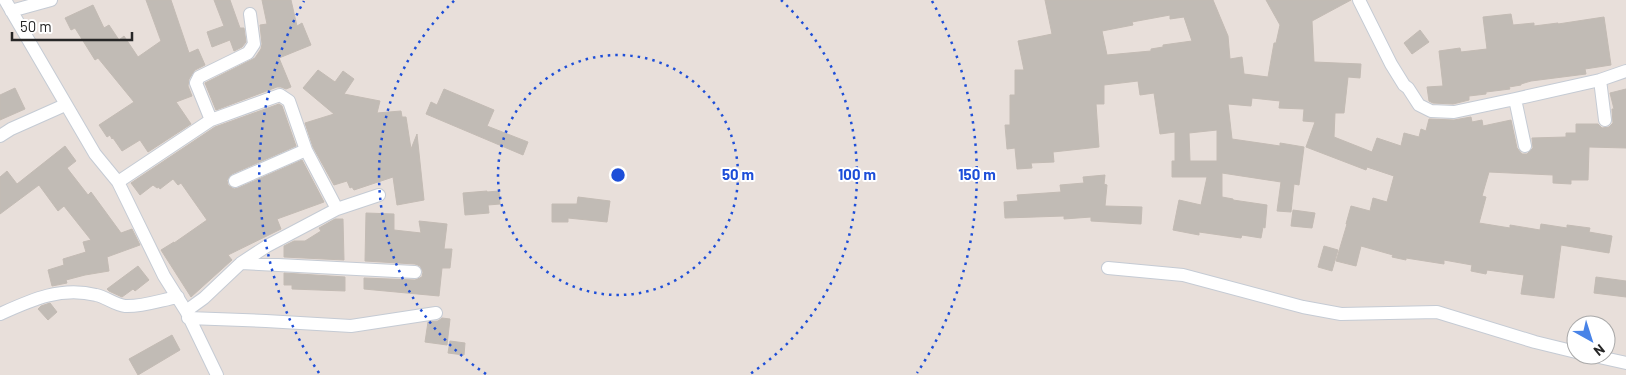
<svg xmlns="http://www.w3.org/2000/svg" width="1626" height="375" font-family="Barlow,sans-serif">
<rect width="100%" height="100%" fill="#e8dfda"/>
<path fill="#c1bbb5" stroke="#c3bbb4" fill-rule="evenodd" d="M146,0H171L189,53L198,49L205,65L195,70L189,79L188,86L192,96L176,102L191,124L148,152L140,140L122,151L113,138L112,139L110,135L107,137L99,125L134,102L98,58L95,60L75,28L71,30L65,18L93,5L104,28L109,25L119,40L124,36L138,57L161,41Z
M214,0H230L240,28H244L246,42L242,47L234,51L230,40L212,47L207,32L224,26Z
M262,0H291L297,26L302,23L311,45L279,58L291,87L286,89L281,87H277L216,110L205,83L255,58L261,49L262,44L260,25L267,24Z
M1045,0H1213L1228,36L1230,59L1242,57L1244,74L1268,77L1274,43H1276L1280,25L1266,0H1351L1312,21L1314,62L1361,64L1360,78L1348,77L1344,113H1335L1334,137L1372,152L1377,138L1401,146L1404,133L1419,137L1421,129L1426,131L1429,119L1454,120L1471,117L1472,122L1482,120L1483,126L1511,120L1517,148L1522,154H1527L1533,148L1532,138L1566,137V133H1576V124H1598L1602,128L1609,127L1613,123L1612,109H1614L1610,93L1626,89V148L1589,147L1588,180H1571V184L1553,183V175L1489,172L1482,196L1486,197L1479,223L1510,228V225L1540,230L1541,224L1567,228V225L1590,228L1589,232L1612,236L1609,253L1561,245L1554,298L1521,294L1524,275L1487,270L1486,274L1471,271L1472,265L1444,260V264L1406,258V260L1392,257L1393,255L1361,246L1356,266L1336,261L1347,224H1346L1351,206L1370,211L1373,198L1387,202L1394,176L1367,167L1366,170L1306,147L1315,122L1303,121L1304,109L1279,108L1280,101L1252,98L1251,106L1228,104L1232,139L1280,146V143L1304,147L1299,185L1294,184L1291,212L1277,211L1281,182L1222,173V197L1233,199V200L1267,205L1265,228L1263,227L1261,238L1242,235L1241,238L1199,232V235L1173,230L1179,200L1201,205L1207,177H1172V161H1175V132L1160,134L1154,93L1140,95L1138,81L1104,85V104H1096L1099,147L1053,152L1054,162L1031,163L1032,168L1017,169L1015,148L1007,149L1005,125H1010V95H1015V70H1024L1018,41L1052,34ZM1170,15V19L1184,17L1192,41L1163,45V47L1151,49V51L1107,55L1102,31L1133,25L1132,22ZM1217,130V161H1190L1189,133Z
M1511,14L1513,25L1534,23V26L1558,23V24L1604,17L1611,65L1585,69L1586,74L1531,81L1521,84V85L1509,87L1510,89L1486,92V94L1469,96V100L1453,104L1433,103L1429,101L1427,87L1443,86L1439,51L1460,48L1461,52L1487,49L1483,17Z
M1420,30L1429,42L1412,54L1404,43Z
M318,70L335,82L343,71L354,79L344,94L380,101L377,113L401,111L402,117H406L411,149L417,134L424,200L397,205L393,177L354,190L352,187L350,188L347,181L334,185L313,147L305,123L334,114L303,88Z
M15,88L25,109L0,120V95Z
M444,89L494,110L487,126L528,142L523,155L426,114L431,102L437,105Z
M279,104L282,106L296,146L232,174L227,180L228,185L234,189L238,188L302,160L324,202L277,219L281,229L228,255L232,260L191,297L161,250L174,242V243L207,220L181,183L178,185L173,179L160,189L159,187L157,188L153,185L140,195L131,183L215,127Z
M65,146L76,161L67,168L88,195L91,192L121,233L132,229L140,245L107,257L109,271L85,275L66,280L67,283L52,286L48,270L64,265L63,259L86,252L83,242L91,240L64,206L58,211L39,185L0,214V177L7,171L17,184Z
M1105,175L1104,184L1107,185L1105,206L1142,207L1141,224L1091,221V217L1064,219V216L1005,218L1004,202L1018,201L1017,195L1061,192L1060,185L1084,183L1083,177Z
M487,191V192L499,191L500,204L488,205L489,213L465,215L463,193Z
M578,197L610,201L607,222L568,218V222H552V204H577Z
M1293,210L1315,213L1312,228L1291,226Z
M366,213L394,214V230L421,233L419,221L447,224L444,249H452L450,268H442L439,296L364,289V278L415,280L422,277L423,272L420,266L415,264L365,261Z
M335,219H343L344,260L284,257V246L294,241H305L321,231L319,228Z
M1324,246L1338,250L1332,271L1318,267Z
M138,266L149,280L135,291L133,289L122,297L109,291L107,289Z
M284,273L345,277V291L292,289V285H284Z
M1596,277L1626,281V297L1594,293Z
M50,303L57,312L48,320L38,309L41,306Z
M442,318L450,319L447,345L425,342L428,322L438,321Z
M172,335L180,350L138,375L129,359Z
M450,341L465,343L464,355L448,353Z"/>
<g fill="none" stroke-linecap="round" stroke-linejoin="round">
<defs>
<path id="minor" d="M5,0L95,154L118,182L164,276L186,311L217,375
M1359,0L1391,64L1404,85L1408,88L1419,105L1431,111L1454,112L1515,99L1600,80L1626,71
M11,11L51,0
M1600,80L1605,120
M1515,99L1525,146
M211,120L196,83L199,77L248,53L254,44L250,14
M0,136L11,129L65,105
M235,181L306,150
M118,182L211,120L280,95L289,101L306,150L337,209
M241,263L415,272
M1108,268L1183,275L1303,307L1341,314L1437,312L1535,342L1576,352
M186,311L204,298L241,263L267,246L337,209L379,195
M0,314C31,300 61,286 96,295C106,297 115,305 125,306C142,307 161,300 178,297
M188,318L266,321L351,326L436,313
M1590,355L1626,363"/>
</defs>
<use href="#minor" stroke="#c5cbd4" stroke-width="14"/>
<use href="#minor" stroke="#fff" stroke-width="12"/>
</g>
<g fill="none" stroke="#1d4ed8" stroke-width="2.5" stroke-dasharray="2.5 5">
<circle cx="618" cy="175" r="120"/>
<path d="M486 374A239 239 0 0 1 455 0M781 0A239 239 0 0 1 750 374"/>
<path d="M319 373A359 359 0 0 1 304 1M932 1A359 359 0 0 1 917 373"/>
</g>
<circle cx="618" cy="175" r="8" fill="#1d4ed8" stroke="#fff" stroke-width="2.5"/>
<g font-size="15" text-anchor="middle" font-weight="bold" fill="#1d4ed8" stroke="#fff" stroke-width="4" stroke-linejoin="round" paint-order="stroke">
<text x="738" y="180">50 m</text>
<text x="857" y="180">100 m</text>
<text x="977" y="180">150 m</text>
</g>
<g transform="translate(1591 340) rotate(141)"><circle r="24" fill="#ffffff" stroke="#a9a9a9"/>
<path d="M0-4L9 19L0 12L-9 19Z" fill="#4883e7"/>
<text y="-8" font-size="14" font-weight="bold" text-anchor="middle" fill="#272727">N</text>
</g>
<path d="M12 32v8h120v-8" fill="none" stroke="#272727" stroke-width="2.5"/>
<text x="20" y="32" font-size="15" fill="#272727" stroke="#ffffff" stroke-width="4" paint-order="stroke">50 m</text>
</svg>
